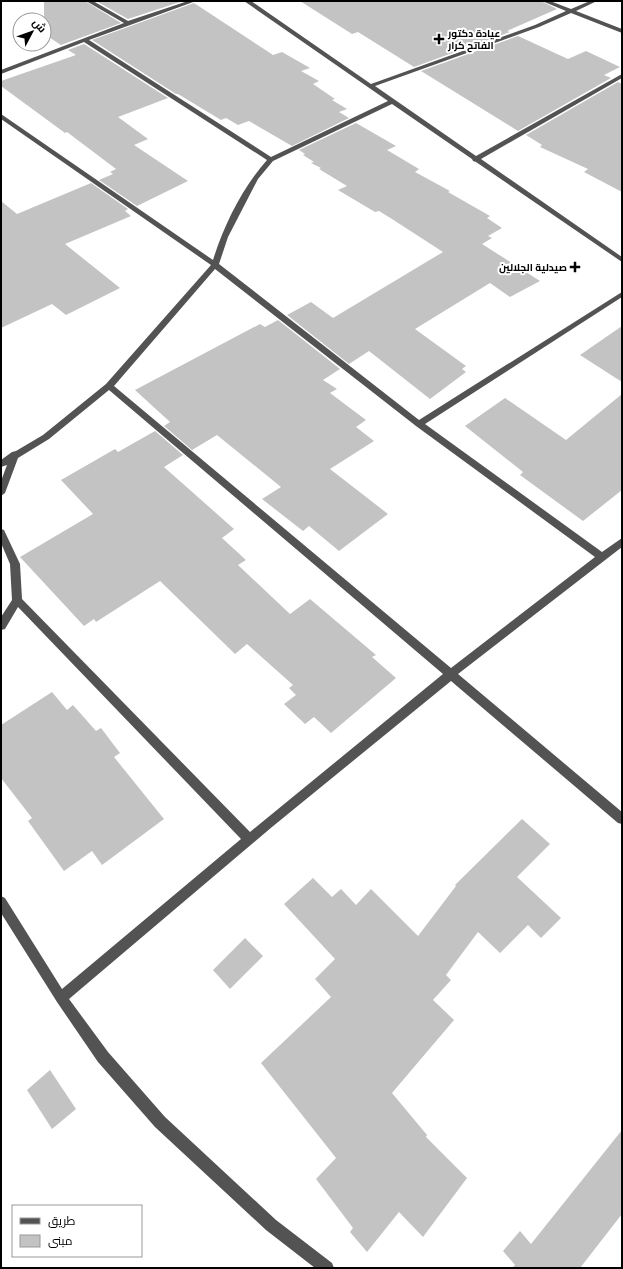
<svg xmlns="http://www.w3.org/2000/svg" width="623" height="1269" font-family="'Golos Text',Cairo,sans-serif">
<rect width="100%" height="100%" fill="#fff"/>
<path fill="#c3c3c3" d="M44,1H85L121,23L61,45L44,34V20H43H44Z
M96,1H183L128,19Z
M300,1H541L557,9L507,31L510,32L414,67L358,32L352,34Z
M194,3L273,55L282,52L310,68L301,71L319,81L313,84L335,99L332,100L347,109L339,112L349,118L292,146L249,121L238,125L226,118L221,120L178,94H176L92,40Z
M518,36L568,59L586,51L620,67L604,75L611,78L518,131L421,71Z
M84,44L168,98L118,117L148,139L134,145L188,181L137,206L99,180L113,174L110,172L116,169L67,132L65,133L1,86V81L76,55L68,50Z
M618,82L622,84V192L584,172L588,169L540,147L542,145L526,135Z
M356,123L396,146L387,150L419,169L415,172L450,191L448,192L490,216L487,218L502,228L488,236L492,238L482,244L540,281L510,297L490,283L415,329L466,366L462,369L466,372L430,399L369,351L349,364L287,315L311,302L333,318L443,252L392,219L379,211L375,212L338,190L347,186L319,169L321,168L311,163L314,162L303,155L305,154L299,150Z
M91,183L128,209L125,211L131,216L65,244L120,288L66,315L52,304L1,328V201L17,214Z
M278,320L340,369L323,380L337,389L330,393L366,420L356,427L374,441L330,469L388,514L339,551L309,526L303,531L262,499L281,487L217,435L192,450L164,426L170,422L135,390L260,324L265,327Z
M622,326V382L580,355Z
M622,394V490L583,521L520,475L523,472L465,426L505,398L566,440Z
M155,431L183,455L164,467L234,529L222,538L246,560L238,565L290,614L310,599L376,655L372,657L396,678L331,733L314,717L305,724L284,704L296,695L289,688L293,685L247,644L235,654L160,581L96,622L94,619L84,626L20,557L93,514L61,480L115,449L118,452Z
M52,692L67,710L73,705L96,731L101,728L120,753L114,757L164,819L102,865L92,851L64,871L28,821L32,818L1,778V725Z
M522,819L550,844L517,877L561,918L541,938L528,925L500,953L478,932L446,975L451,980L433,1000L454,1020L392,1093L427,1135L426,1137L467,1178L423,1237L399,1212L367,1252L350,1232L353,1228L316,1179L336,1158L261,1063L331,997L315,979L335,959L284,904L313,878L332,897L341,889L356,905L371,889L418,936L456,886L455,885Z
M245,938L263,956L230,989L213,970Z
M50,1070L76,1109L52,1129L27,1090Z
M622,1130V1214L580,1268H512L515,1265L503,1251L520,1231L531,1244Z"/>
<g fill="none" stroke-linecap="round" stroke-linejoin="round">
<path fill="#535353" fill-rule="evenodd" d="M86,1H93L128,21L188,1H196L89,40L271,157L388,101L244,1H251L371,84L535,25L566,11L542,1H550L571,9L590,1H597L576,11L622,29V33L571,13L539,27L375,86L476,156L622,74V78L481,159L622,257V262L476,162L473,161L472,159L392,104L273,161L258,179L228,237L219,264L419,420L622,292V297L425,424L602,552L622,538V547L458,674L622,812V824L618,823L451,681L272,827L69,999L108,1052L165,1117L276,1220L332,1263L334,1268H315L266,1230L155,1127L98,1062L57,1002L1,913V896L5,898L62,989L241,839L18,607L5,629L1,630V617L12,600L10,564L1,543V529L4,530L20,564L22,599L250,832L443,674L109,390L49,439L18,458L5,493L1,496V481L7,465L1,467V460L12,452L16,451L43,435L106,384L211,265L1,119V114L213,260C224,225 242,188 267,160L84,42L1,74V70L124,23ZM215,269L416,426L595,557L451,668L114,386Z"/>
</g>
<g fill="#000" stroke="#fff" stroke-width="1.5">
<path d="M437 33h4v4h4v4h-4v4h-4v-4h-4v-4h4z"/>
<path d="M573 261h4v4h4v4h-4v4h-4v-4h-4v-4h4z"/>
</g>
<g text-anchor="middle" stroke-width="4" stroke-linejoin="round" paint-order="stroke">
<g font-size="10" font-weight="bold" fill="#000" stroke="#fff" text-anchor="start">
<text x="448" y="37">عيادة دكتور<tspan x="448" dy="12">الفاتح كرار</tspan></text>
<text x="567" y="271" text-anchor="end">صيدلية الجلالين</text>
</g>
</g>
<rect width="623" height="1269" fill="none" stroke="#000000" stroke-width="4"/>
<rect x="12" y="1205" width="130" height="52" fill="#ffffff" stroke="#999999"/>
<rect x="20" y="1218" width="20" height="6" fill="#535353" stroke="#999999"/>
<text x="48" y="1225" font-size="12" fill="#000000">طريق</text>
<rect x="20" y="1235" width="20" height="12" fill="#c3c3c3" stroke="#999999"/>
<text x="48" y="1245" font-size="12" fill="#000000">مبنى</text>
<g transform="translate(32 32) rotate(49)"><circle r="19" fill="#ffffff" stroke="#999999"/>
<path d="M0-3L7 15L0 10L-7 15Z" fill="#000000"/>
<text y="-6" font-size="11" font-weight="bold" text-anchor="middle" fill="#000000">ش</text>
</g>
</svg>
